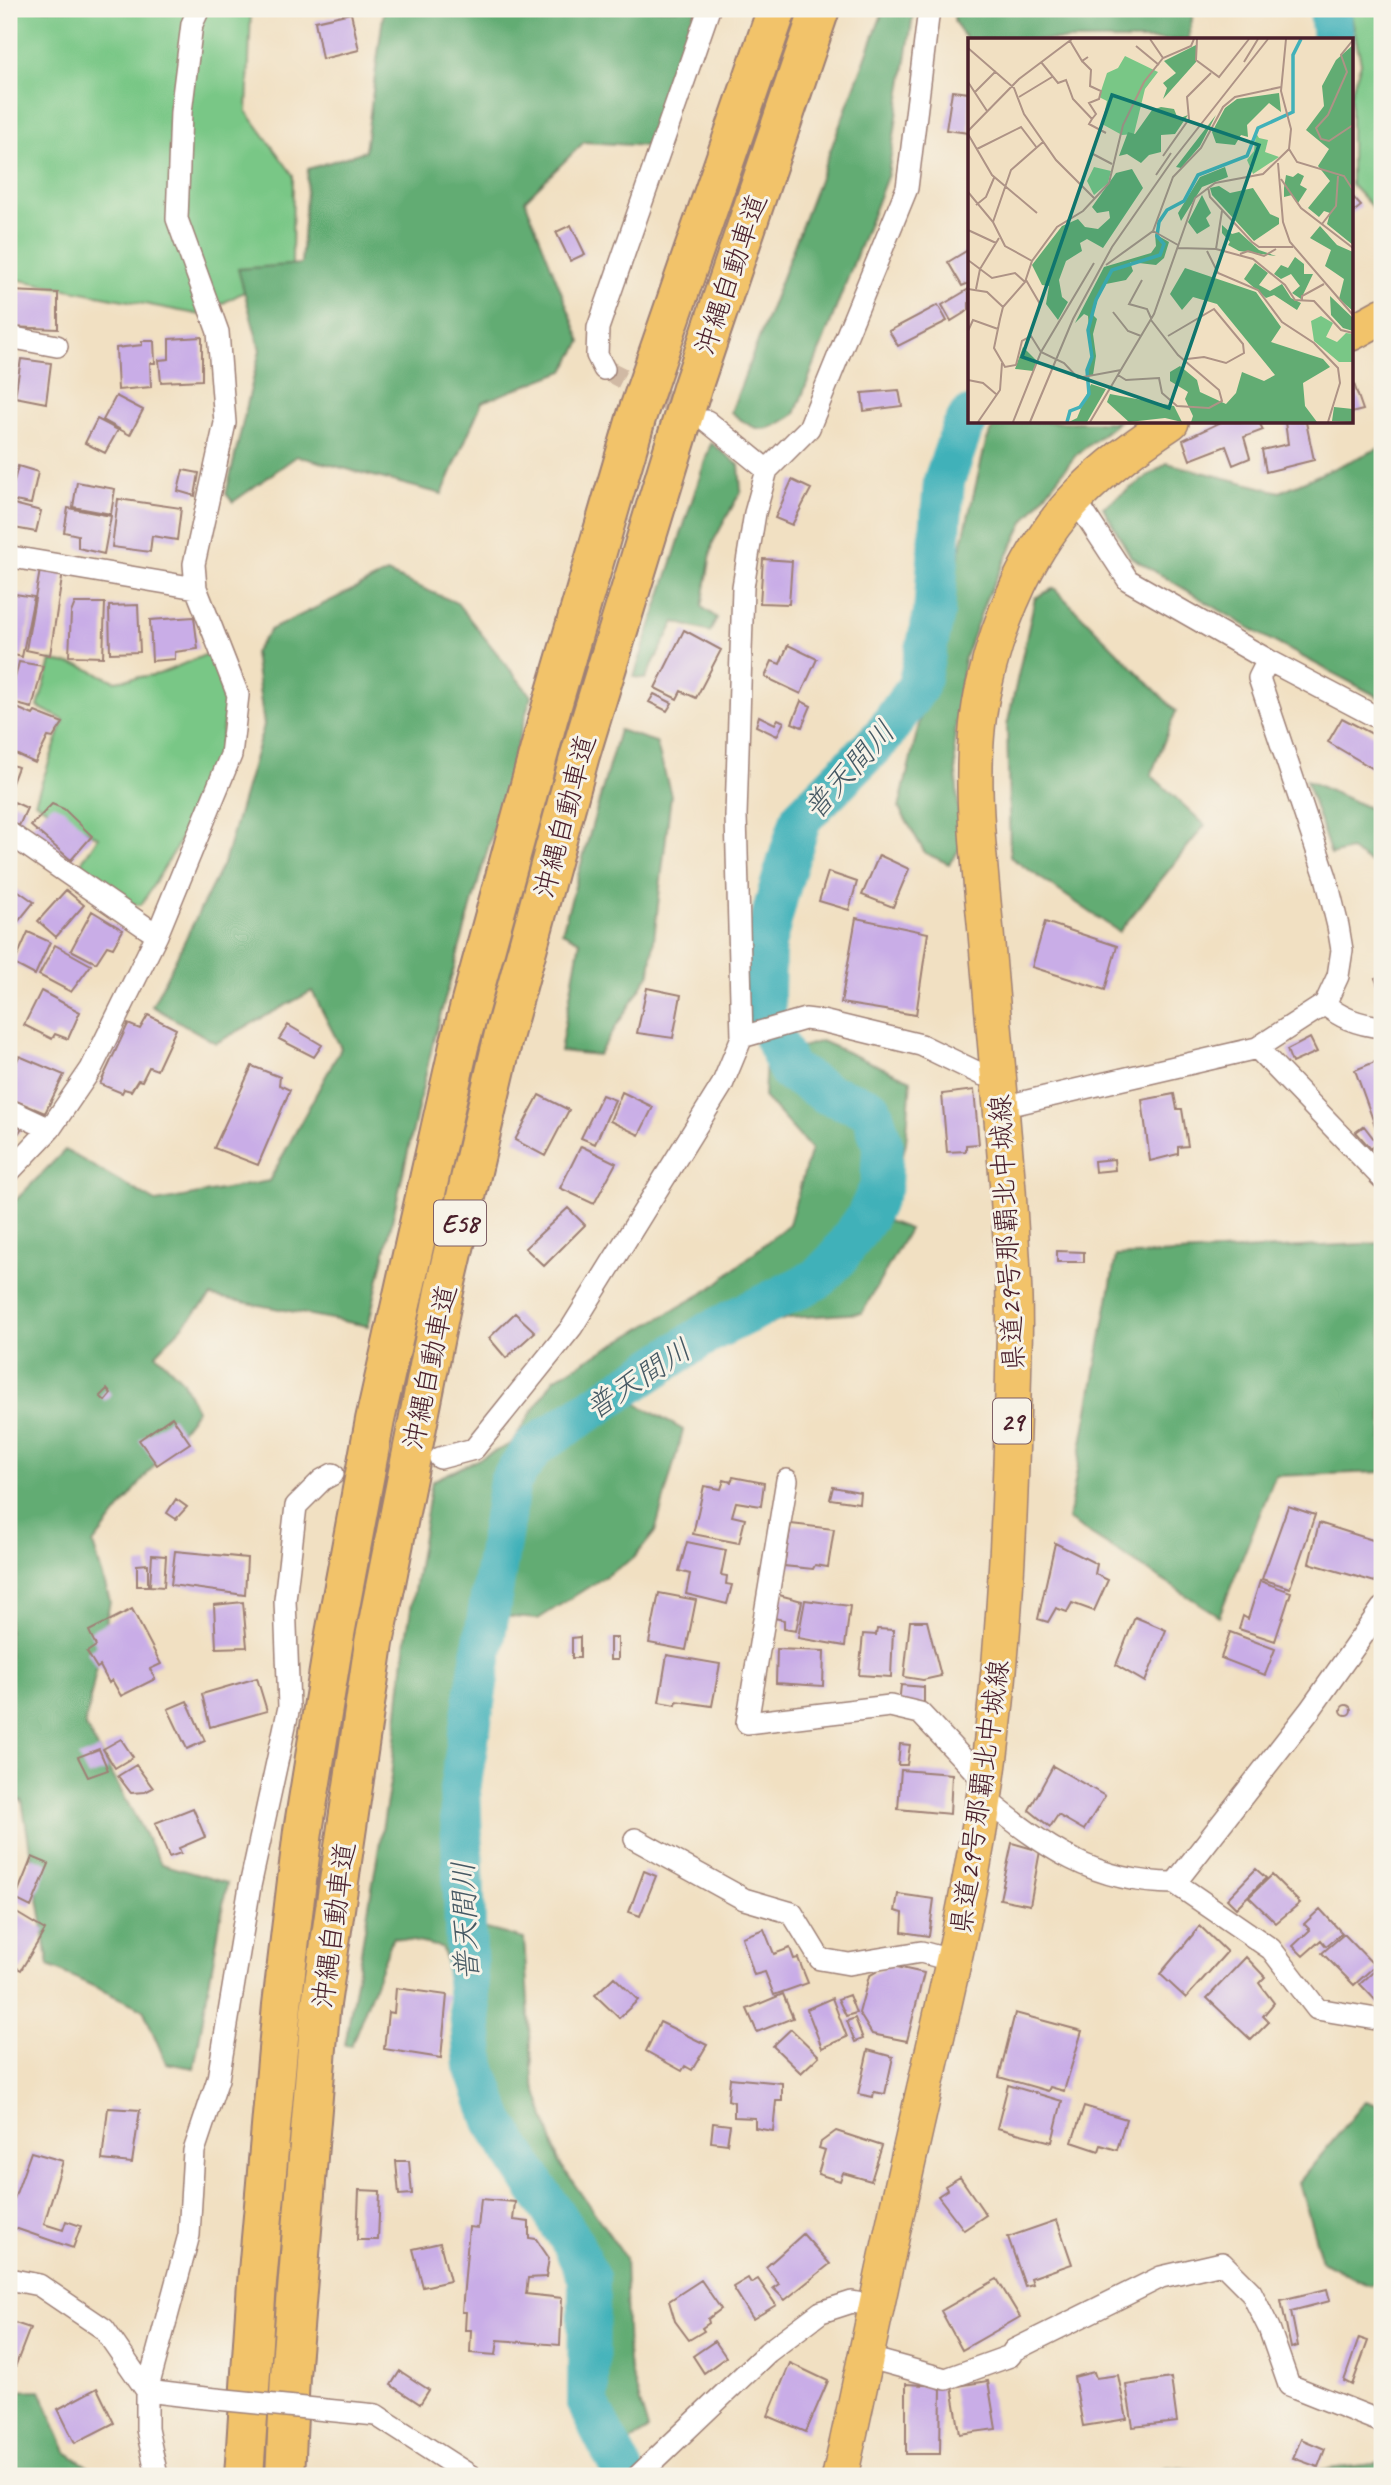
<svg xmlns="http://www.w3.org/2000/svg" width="1391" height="2485" font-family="Caveat,'Klee One',sans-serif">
<rect width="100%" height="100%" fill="#f7f3e8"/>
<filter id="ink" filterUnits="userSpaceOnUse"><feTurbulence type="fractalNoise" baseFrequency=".0143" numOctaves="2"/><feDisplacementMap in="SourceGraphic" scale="14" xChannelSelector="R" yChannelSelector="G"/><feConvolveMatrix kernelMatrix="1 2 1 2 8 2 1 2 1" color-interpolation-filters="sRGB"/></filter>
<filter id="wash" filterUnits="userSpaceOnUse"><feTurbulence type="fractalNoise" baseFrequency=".00686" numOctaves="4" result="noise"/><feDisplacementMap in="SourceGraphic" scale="28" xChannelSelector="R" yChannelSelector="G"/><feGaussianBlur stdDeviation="1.57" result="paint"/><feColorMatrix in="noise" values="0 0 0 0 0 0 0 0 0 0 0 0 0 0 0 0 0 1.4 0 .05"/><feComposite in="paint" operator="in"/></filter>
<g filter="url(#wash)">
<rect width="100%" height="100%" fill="#f1e0c2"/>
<path fill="#79c786" stroke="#627358" stroke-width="2" d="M9,9H251L247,112L293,175L292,266L201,315L9,278Z
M1350,9H1382V218L1351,184V92L1361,63Z
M212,652L226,704L219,755L175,850L141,905L122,903L79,866L98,837L35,802L64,720L38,707L51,661L81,666L115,681L159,674Z"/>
<path fill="#62ac73" stroke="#56664f" stroke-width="2" d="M384,9H700L646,146L584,142L525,200L581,342L564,371L482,402L442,494L297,456L233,502L226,494L260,350L238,269L301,264L308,169L365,151Z
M884,9H914L888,174L795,414C766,433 759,435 731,412Z
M955,9H1194L1188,40H969V43L954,21Z
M996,422H1118L1076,455L1024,522L986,599L964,660L954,743L961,847L949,864L925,853L899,808L986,442Z
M711,443L739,465L741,491L713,542L702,607L717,618L710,632L675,622L645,679L634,677Z
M1382,447V699L1263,636L1131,557L1103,507L1167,463L1280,492Z
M387,573L457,603L531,696L434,1038L368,1326L211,1296L156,1354L182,1380L197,1410L93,1544L110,1601L85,1725L161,1864L227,1883L194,2068L166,2063L143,2009L49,1966L22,1800L9,1803V1207L65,1150L156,1202L269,1181L341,1048L312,991L216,1043L152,1006L225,860L264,725L254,653L270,630Z
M1054,588L1176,711L1151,775L1205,825L1119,932L1010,857L1007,726L1035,598Z
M619,730L656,742L671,795L650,973L598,1055L560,1051L580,941L562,932Z
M1306,780L1382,814V870L1350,850L1331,855Z
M821,1041L911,1080L906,1142L887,1221L909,1229L862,1313L788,1318L634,1370L632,1401L683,1430L655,1532L634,1558L538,1619L498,1616L471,1765L476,1810L479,1927L524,1939L533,2079L559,2162L625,2257L628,2362L648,2429L607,2459L581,2383L582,2274L464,2064L456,1989L441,1947L393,1937L351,2046L345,2045L391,1777L406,1639L432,1481L511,1444L554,1379L710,1289L789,1224L811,1149L764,1097L766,1058Z
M1382,1243V1472L1275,1476L1219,1616L1068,1520L1116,1256Z
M1366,2101L1382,2107V2283L1367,2285L1322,2261L1299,2182Z
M40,2390L66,2452L102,2476H9V2391Z
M1382,2463V2476H1146L1166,2467L1264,2476Z"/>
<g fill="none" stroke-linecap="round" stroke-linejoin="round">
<path stroke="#41b1b9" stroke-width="42" d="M1330,9L1333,40
M625,2476L588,2405L589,2279L573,2244L494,2121L475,2066L467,1979L460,1789L510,1481L535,1446L711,1331L817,1279L836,1260L866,1218L881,1186L883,1146L871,1109L828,1094L789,1070L766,1019L764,999L765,944L778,894L801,818L882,737L918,686L934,613L944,481L961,432L969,417"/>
</g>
<g id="blocks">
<path fill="#c9ade7" d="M351,13L359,50L322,59L315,21Z
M952,91L969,93V133L946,130Z
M1351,195L1361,206L1351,214Z
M571,225L585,254L570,261L556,232Z
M968,250L969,283L962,286L948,262Z
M969,289V310L951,321L942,305Z
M9,291L58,293V329L9,327Z
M938,305L947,321L898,346L889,331Z
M202,337V380L161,382L159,360L169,359V339Z
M142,341H154L155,363H150L151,387L118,390L116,348L142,345Z
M9,350L16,351L10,393H9Z
M21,359L51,363L46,403L15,397Z
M1354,384L1363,410L1351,413V385Z
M899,390L902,406L864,411L862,393Z
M116,396L143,410L130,435L103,420Z
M97,419L118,430L105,453L85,443Z
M1221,422H1259L1263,430L1244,437L1250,458L1233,465L1226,446L1190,460L1183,440Z
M1285,422H1306L1314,460L1266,472L1262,450L1288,444Z
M18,466L38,472L31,504L9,500Z
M183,470L199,473L195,496L178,491Z
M792,480L811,489L792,525L775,518Z
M77,482L115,489L111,514L73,507Z
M118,499L181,508L177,540L152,536L150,552L112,547Z
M10,503L41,511L36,532L9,527Z
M68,508L111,516L104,554L78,548V535L64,532Z
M763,559L792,561L789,604L760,603Z
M40,570L63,572L50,655L26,650Z
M9,593L34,597L22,657L10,654Z
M75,603H105L103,657L69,656L71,613Z
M138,605L140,652L110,653L109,606Z
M194,617L198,649L175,652V659L152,661L150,620Z
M684,630L721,650L696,698L681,691L677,699L655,688Z
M788,645L817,659L801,694L765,677L772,661L780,664Z
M19,662L43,666L32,708L9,702Z
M654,694L672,703L667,711L649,702Z
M801,701L811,706L802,727L792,723Z
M10,705L33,715L35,712L63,723L53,738L48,737L35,763L9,751Z
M759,716L775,724L778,719L784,722L777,736L756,726Z
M1342,718L1382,739V774L1328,742Z
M9,764L18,767L9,791Z
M14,802L27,808L19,826L9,821V815Z
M52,804L64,809L92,836L71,860L31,826Z
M879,855L909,869L893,907L862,895Z
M828,872L857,882L849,910L819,901Z
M13,887L34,902L17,923L9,917V893Z
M66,890L84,905L56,937L38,921Z
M92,911L123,930L113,948L107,946L96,963L71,950Z
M856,918L928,933L916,1015L841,1003Z
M1045,922L1117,946L1105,990L1032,967Z
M28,932L50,942L35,975L14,964Z
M55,945L91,965L71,992L39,975Z
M1382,975V997L1375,978Z
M647,988L681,995L673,1038L637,1033Z
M41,991L80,1012L68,1039L55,1034L52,1039L24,1025Z
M148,1015L176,1029L157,1070L149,1067L142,1081L138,1080L131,1091L124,1089L122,1093L100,1084L128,1024L140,1029Z
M288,1025L322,1045L314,1057L279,1039Z
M1310,1038L1317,1052L1292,1063L1287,1050Z
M19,1056L64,1075L45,1113L9,1098V1080Z
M1382,1059V1145L1355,1070Z
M252,1066L280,1077L279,1085L290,1090L258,1165L214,1148Z
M974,1090L979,1144L966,1145V1151L947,1152L942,1094Z
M622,1092L653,1107L639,1135L610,1121Z
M1174,1094L1177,1109H1182L1188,1146L1178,1147V1154L1150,1161L1142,1100Z
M539,1095L569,1110L545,1156L515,1140Z
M602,1095L615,1100L595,1144L581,1138Z
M9,1115L25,1123L18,1134L9,1131Z
M1364,1126L1377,1143L1371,1149L1356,1132Z
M581,1146L616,1163L594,1204L560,1188Z
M1114,1159L1115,1170L1095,1172L1094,1161Z
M568,1208L585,1225L544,1266L525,1248Z
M1057,1251L1084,1252V1262H1057Z
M515,1313L535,1332L506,1358L489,1338Z
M107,1389L111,1394L105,1401L100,1396Z
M172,1417L190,1443L157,1465L139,1440Z
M733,1477L764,1483L761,1506L736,1502L732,1516L745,1519L739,1543L693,1534L704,1486L721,1489L724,1480L731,1482Z
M833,1487L860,1492L859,1503L830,1499Z
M176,1499L187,1507L176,1519L167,1513Z
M1288,1506L1315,1515L1290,1588L1262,1579Z
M1319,1523L1382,1543L1375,1582L1309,1563Z
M791,1524L834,1529L828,1567L815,1565L813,1569L784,1566Z
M687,1542L726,1550L721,1575L727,1576L726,1584L732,1585L727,1604L686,1594L690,1574L679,1571Z
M1055,1543L1097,1564L1095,1574L1108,1580L1094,1611L1072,1603L1067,1612L1056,1608L1048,1622L1038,1619Z
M175,1551L247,1558L245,1595L171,1585Z
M152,1555L166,1556L164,1587L150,1586Z
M148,1564V1586H137V1565Z
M1260,1581L1291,1592L1275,1641L1239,1629L1243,1616L1248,1619Z
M659,1593L696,1600L686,1650L649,1643Z
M779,1595L802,1601L796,1631L784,1629V1620L774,1618Z
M805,1600L850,1606L845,1646L798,1638Z
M243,1602L247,1647L216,1648L214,1605Z
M132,1609L161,1664L150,1669L155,1679L121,1696L112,1680L109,1683L100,1666L97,1668L87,1652L96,1646L89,1631Z
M1135,1617L1166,1630L1145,1682L1116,1665Z
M910,1621H927L941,1676L923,1680L904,1677Z
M877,1629L893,1630L891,1677L859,1675L863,1634L876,1635Z
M1230,1632L1275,1649L1265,1675L1221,1658Z
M580,1637V1658H572V1638Z
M610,1638H618V1660H610Z
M777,1649L824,1651L823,1686L776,1683Z
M667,1655L720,1664L712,1706L677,1701L676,1705L659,1702Z
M257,1678L267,1711L210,1727L202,1694Z
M901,1685L924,1687V1706L899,1704Z
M187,1701L205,1741L187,1749L168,1709Z
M1341 1710a5 5 0 1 1 10 0a5 5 0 1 1-10 0Z
M121,1739L133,1757L115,1768L103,1749Z
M900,1744L910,1745L907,1765H898Z
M99,1749L108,1770L88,1777L78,1757Z
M136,1765L153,1788L145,1792L131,1793L118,1776Z
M1053,1766L1105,1796L1084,1830L1058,1815L1050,1827L1029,1810Z
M901,1770L952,1774L950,1814L898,1809Z
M193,1808L205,1837L179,1848L181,1853L169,1857L155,1823Z
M1012,1843L1040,1851L1030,1905L1000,1899Z
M32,1857L49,1864L31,1907L15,1899Z
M1256,1869L1266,1878L1236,1908L1227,1899Z
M644,1871L656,1876L640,1916L629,1912Z
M1272,1875L1300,1903L1276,1923L1249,1897Z
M898,1894L934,1899L929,1936L902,1932L903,1913L895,1911Z
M10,1909L45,1930L21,1970L9,1963Z
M1320,1909L1342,1933L1326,1946L1321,1940L1303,1956L1293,1946L1310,1930L1304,1924Z
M1200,1926L1227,1952L1186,1998L1160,1974Z
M764,1929L774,1954L790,1948L794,1959L798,1958L808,1983L774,1995L765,1972L754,1975L742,1937Z
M1344,1934L1375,1966L1354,1985L1322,1953Z
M1246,1957L1265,1977L1259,1983L1274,2003L1263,2016L1269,2022L1251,2040L1207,1998Z
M1382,1964V2007L1360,1984Z
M888,1965L924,1973L907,2041L872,2034L859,2013L869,1976Z
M614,1977L638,2000L619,2018L595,1995Z
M396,1988L447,1995L441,2058L384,2049L388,2012L394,2013Z
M783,1994L793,2018L757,2032L747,2009Z
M849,1995L856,2013L846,2016L838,1999Z
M832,1998L847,2037L822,2048L807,2009Z
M1015,2013L1082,2031L1064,2091L1050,2087L1048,2091L999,2077Z
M855,2018L863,2039L855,2042L847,2021Z
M660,2022L707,2045L692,2070L685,2066L682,2071L646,2051Z
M791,2029L819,2056L801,2073L773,2046Z
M868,2050L893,2057L885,2094L874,2092L873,2097L858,2094Z
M730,2078L782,2083V2101H776L773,2131L755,2128V2118L734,2117V2102L728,2100Z
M1008,2085L1062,2101L1052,2142L997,2128Z
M1084,2106L1126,2119L1117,2150L1101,2145L1099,2151L1072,2142Z
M108,2108L140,2110L132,2163L102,2160Z
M713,2123L730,2125L727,2144L711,2142Z
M836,2131L882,2146L871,2181L843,2173L840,2181L818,2174L825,2150L819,2148L821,2142Z
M31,2152L63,2161L44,2224L63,2230L66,2221L81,2226L73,2248L9,2226L12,2215L9,2213Z
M396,2161H409L412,2194L399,2195Z
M960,2177L986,2215L964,2230L938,2196L947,2190L945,2186Z
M359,2190L380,2191L378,2240H357Z
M481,2199L515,2202L513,2220L529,2222V2238L536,2239L549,2258L546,2277L528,2278L526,2294L562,2298L560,2345L498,2340L496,2355L470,2353L471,2330H465L466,2312H462L469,2227L478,2228Z
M1057,2220L1072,2264L1031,2278L1033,2284L1025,2286L1008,2237Z
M803,2234L830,2264L785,2300L773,2288L779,2284L766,2267Z
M440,2243L450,2281L423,2287L413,2249Z
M748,2278L751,2283L758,2279L776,2305L753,2319L733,2287Z
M997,2279L1020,2317L962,2350L941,2311Z
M701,2280L721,2309L708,2319L709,2323L702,2328L704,2331L689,2340L675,2321L669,2301Z
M1327,2289L1330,2301L1291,2311L1298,2346L1291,2348L1281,2300Z
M9,2321L30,2328L12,2375L9,2374Z
M1359,2338L1368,2341L1352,2385L1344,2381Z
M715,2341L726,2357L704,2373L693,2356Z
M790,2363L828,2381L806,2432L768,2416Z
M400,2371L429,2390L420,2404L391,2385Z
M1094,2372L1096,2378L1118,2375L1127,2419L1083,2426L1074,2377Z
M1171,2378L1177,2422L1133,2427L1126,2385Z
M988,2381L996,2429L960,2434L952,2387Z
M906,2384L941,2386L940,2454H906Z
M97,2388L114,2423L75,2443L58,2409Z
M1301,2439L1325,2449L1318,2467L1293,2458Z"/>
</g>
</g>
<g filter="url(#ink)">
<use href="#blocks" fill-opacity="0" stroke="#9e8076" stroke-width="2"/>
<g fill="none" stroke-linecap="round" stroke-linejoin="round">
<path stroke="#d0b9a4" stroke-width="21" stroke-dasharray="21 10" stroke-linecap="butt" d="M604,369L693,414"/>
<defs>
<path id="street" d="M9,337L57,346
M604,369L597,355L598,328L709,9
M707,421L767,470
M1075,499L1128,580L1268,660L1382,720
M12,557L196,588
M9,833L157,935
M1325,1004C1340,1018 1361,1025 1382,1027
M742,1037L805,1019L822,1021L921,1045L983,1075L999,1078
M1257,1048L1382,1178
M1002,1107L1257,1048L1325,1004L1338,976L1342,950L1338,926L1326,877L1259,678L1268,660
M9,1110L50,1129
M9,1172L50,1129L91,1069L157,935L231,755L238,695L196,588L194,564L225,423L218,332L177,219L181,112L192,24L199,9
M440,1458L474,1449L572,1327L722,1085L742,1037L736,816L743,587L755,513L767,470L809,428L907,188L929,9
M787,1480L747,1723L890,1706L920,1713L986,1783
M984,1798C1045,1847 1093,1883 1175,1883L1271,1949L1317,2009L1382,2020
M635,1839L744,1899L792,1913L820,1959L849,1964L921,1952L954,1961
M1175,1883L1310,1710L1382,1608
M9,2279L39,2285L104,2329L147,2391L196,2397
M866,2357L946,2379L1010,2356L1014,2350L1161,2277L1222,2263L1251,2292L1269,2328L1289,2385L1382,2422
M376,2415L471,2476
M157,2476L147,2429V2391L189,2235L194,2151L218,2079L250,1886L289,1707L285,1600L296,1506L322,1480L333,1474
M638,2476L768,2352L821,2312L852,2302L875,2306"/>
<path id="primary" d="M1351,333L1382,316
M840,2476C865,2364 887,2252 913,2139C939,2024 968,1909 985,1792C1006,1646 1011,1498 1014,1351C1016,1297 1011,1244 1008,1190C1001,1104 993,1018 986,933C979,856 966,761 984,686C999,618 1030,545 1079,495C1107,466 1138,444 1171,422"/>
<path id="highway" d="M244,2476L257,2283L282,2005L303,1831L335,1634L375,1420L459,1046L548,719L637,415L777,9
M285,2476L290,2376L320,2011L374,1643L444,1291L504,1034L580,755L693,385L820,9"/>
</defs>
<use href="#street" stroke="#9e8076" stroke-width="24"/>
<use href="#primary" stroke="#9e8076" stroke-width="38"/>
<use href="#highway" stroke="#9e8076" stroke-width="42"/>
<use href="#street" stroke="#fff" stroke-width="21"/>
<use href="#primary" stroke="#f2c36a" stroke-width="35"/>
<use href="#highway" stroke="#f2c36a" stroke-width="38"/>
<defs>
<path id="street-bridge" d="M196,2397L376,2415"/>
</defs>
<use href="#street-bridge" stroke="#9e8076" stroke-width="24" stroke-linecap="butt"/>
<use href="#street-bridge" stroke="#fff" stroke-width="21"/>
</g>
</g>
<g text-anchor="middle" stroke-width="6" stroke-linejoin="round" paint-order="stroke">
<g fill="#f7f3e8" stroke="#7e5f64" stroke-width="2">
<rect x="434" y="1200.5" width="52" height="45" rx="5"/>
<rect x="993" y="1398.5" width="38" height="45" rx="5"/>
</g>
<g font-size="26" font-weight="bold" fill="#4a1f2b">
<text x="460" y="1232">E58</text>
<text x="1012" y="1430">29</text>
</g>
<g font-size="28" fill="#4a1f2b" stroke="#f7f3e8">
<text transform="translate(730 274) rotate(-71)" y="10">沖縄自動車道</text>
<text transform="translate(564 816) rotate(-75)" y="10">沖縄自動車道</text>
<text transform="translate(1006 1233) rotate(-93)" y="10">県道29号那覇北中城線</text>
<text transform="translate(429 1367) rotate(-78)" y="10">沖縄自動車道</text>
<text transform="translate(979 1797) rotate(-82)" y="10">県道29号那覇北中城線</text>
<text transform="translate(333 1925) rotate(-82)" y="10">沖縄自動車道</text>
</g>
<g font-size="30" font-style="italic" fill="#465964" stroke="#f7f3e8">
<text transform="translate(849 770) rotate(-48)" y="10">普天間川</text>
<text transform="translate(638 1379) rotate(-33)" y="10">普天間川</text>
<text transform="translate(465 1921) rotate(-92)" y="10">普天間川</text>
</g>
</g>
<g transform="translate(968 38)">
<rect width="385" height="385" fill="#f1e0c2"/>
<path d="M157,18L190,34L177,51L166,96L154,97L134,86L139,63L131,59L139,35L150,30ZM288,95L291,100L300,102L297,114L311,119L285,136L279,122L286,113ZM126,129L143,133L140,145L126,157L119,143ZM353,278L365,285L358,299L369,304L378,295L385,296V324H371L346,303L343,283Z" fill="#79c786"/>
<path d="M228,7V24L195,61L199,50L195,45L208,35L196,23ZM385,7V207L359,186L362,175L356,173L351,179L340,170L362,143L350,128L361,111L338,92L356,68L354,48L368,22ZM311,55L313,74L301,65L279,87L280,99L273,97L267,107L248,105L244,94L257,70L269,61ZM193,69L206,71L210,81L220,77L207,96L193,97V114L181,117L173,125L159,116L151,118L160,94L167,96L184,72ZM248,77L232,108L213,130L208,129ZM257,129L260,139L234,149L213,183L210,175L232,139ZM164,131L175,150L135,210L119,201L112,205L114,213L98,223L91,242L94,259L100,264L90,282L78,266L81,248L74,247L64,227L94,188L110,181L117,189L130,191L142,180L141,173L129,175L124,169L148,135ZM330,135L336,138L332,147L339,151L330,165L324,157L316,159V150L318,137L325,139ZM251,148L262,155L285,150L302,176L311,180V186L286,203L244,157L242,150ZM234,157L243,175L238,180L242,188L229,196L220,184ZM254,187L264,196L271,194L291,212L308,218L271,213L260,207L262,204L254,195ZM352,188L369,207L385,214V273L371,261L376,241L357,228L363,212L342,200ZM187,196L201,204L196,220L188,227L162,224L165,233L158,242L138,246L130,260L125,277L129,281L125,296L128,318L125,337L119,338L123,318L120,278L116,276L107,285L136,229L183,215L188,208ZM327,219L336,226V236H345L333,261L324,255L332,248L323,236L313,241L306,236L313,227L320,230ZM287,225L300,235L291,247L302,253L314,246L323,260L333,265L329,272L306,257L298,260L276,241ZM217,230L288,254L313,289L303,304L355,321L362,329L335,345L337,368L349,384H223L225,378L217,361L220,354L202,343V334L212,328L229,342L232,354L258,366L268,355L274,334L296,343L307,337L249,266L225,259L214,272L202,256ZM362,258L385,280V293L375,290L363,277ZM55,309L69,323L65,333L47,331ZM123,346L138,351L119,384H101L109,380ZM142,356L206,368L214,384L197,380L161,384L139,364ZM366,369L385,371V384L364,383Z" fill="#62ac73"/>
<path fill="none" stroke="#41b1b9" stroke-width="3.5" d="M99,384L102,373L112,369L121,356L119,332L124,319L120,292L128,262L144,232L192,217L196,206L189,198L191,184L199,172L216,163L230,137L279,118L290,90L325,74V17L333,1"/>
<path fill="none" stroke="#ae9386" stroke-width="2" d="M182,1L195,20M229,1L228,22L251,39L281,1M385,2L373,17L379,34L360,77L348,90L353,101L361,103L385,87M102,3L114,23L120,19M168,8L191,27M0,10L46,50L56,76L88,122L127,161M114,23L123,32L122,48L133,53L131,61L121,65L128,76L124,81M73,24L90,45L98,42L105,61L124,81L121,86L138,95M276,24L290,1M0,44L19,73M7,54L28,33M51,59L84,39M0,93L51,41L104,1M0,96L24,137L69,175M9,111L53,89L69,110M321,111L329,124L376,138L385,152M125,116L144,126M195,118L221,81L219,59L243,35M310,125L315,184L322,204L385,277M188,137L203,115M313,141L333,170L385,210M240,149L242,159L284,204L291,209H325M0,154L25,184L37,208L64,223M8,167L18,159L26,140M25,184L43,132L75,104M354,186L368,168L370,138M0,192L28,205M185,193L210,207M210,210L248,211L254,173M248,211L285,221L317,247L327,262L346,263L373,292L385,295M239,213L250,235L290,252L314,284L346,305L370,330L372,345L360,384M272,216L280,213L296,218L308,211M0,222L24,240L47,235L57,244M138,227L185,193L205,139L233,110L255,69L267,59L313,49M58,242L72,266M174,242L161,266L179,271L183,280M0,251L19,254L35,269M8,251L12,231L31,200M334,263V258L356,246M145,274L160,293L173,298M0,293L5,282L30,291M200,298L246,271L275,306L276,315L258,325L236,319L219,321M153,332L110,340L96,325L73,314L63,298L54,303L48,327L37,329L26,310L32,281L35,269L57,244L64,223L89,189L115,173L141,145L155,87L176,44L195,20L223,8L226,1M150,337L158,342L191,340L194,355L209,368L241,370L254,363L251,352L210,317L183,282M0,342L15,345L28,356M10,384L32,352L34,325M45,384L73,314L126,225M62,384L105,281L144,209L204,123L300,1M122,384L186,276L227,160L247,145L295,136L321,111L323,91L313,53L318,1"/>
<path fill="#0f766e" fill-opacity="0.15" stroke="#0f766e" stroke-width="3.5" d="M144,57L291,107L201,370L54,319Z"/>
<rect width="385" height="385" fill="none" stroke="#4a1f2b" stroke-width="3.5"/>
</g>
<rect width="1391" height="2485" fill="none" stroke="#f7f3e8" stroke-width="35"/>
</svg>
